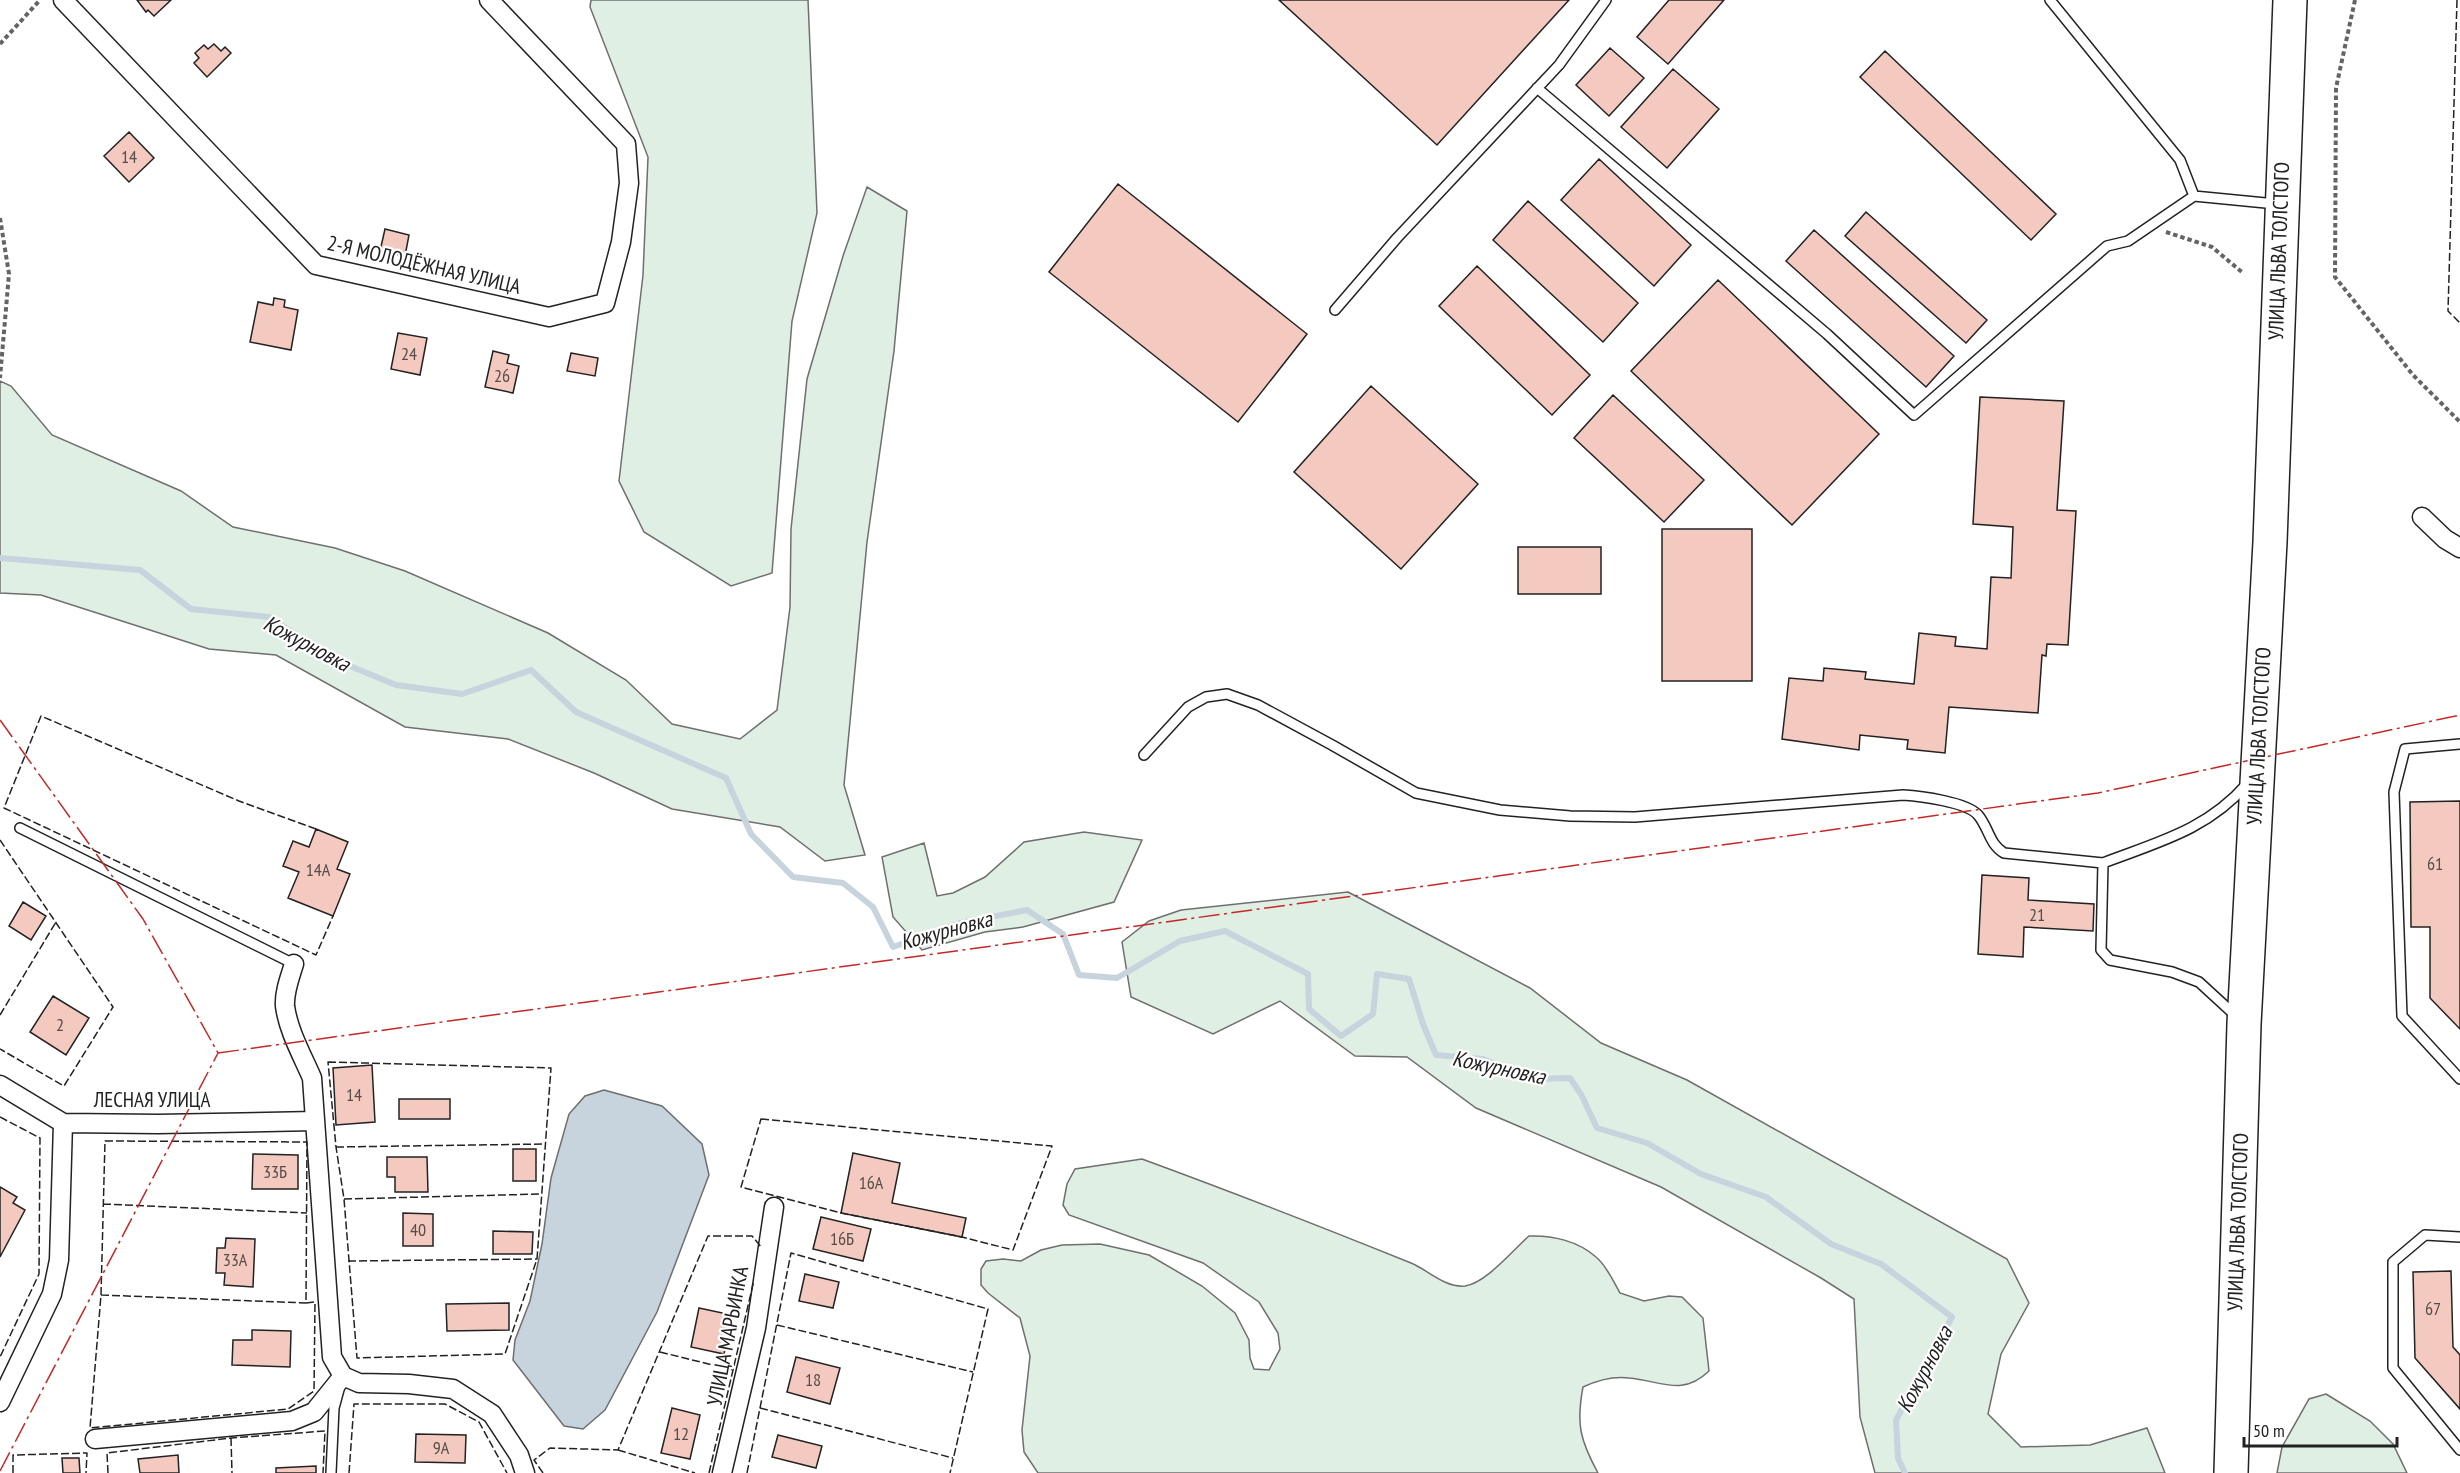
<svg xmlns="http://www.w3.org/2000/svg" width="2460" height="1473" font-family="'PT Sans Narrow',sans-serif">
<rect width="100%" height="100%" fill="#fff"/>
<path fill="#e0efe3" stroke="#6f6f6f" stroke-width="1.5" d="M591,0H808L817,213L792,321L772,573L731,586L644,532L619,481L643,275L648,157L590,7Z
M867,187L907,211L894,351L867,542L844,785L865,855L825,861L780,827L672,809L594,773L508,739L405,727L276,655L209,649L41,595L0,593V381L11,386L52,435L181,491L233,527L335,548L405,571L548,633L626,680L672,724L740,739L777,710L790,607L791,529L807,379L843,256Z
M1084,832L1142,840L1114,902L1023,927L985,932L922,950L893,917L882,857L924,843L937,896L953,893L985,877L1024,842Z
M1348,892L1530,988L1601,1043L1687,1080L2007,1259L2029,1303L2001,1354L1988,1414L2021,1447L2090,1445L2147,1428L2165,1473H1875L1860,1417L1854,1299L1821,1278L1661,1187L1476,1108L1407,1057L1355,1056L1280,1001L1213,1034L1131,997L1122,942L1149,921L1181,910Z
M1142,1159C1232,1192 1322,1227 1411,1263C1428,1270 1445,1288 1465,1286C1486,1283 1513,1250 1529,1236C1552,1235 1578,1241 1596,1257C1607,1266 1613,1281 1620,1293L1644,1301L1669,1296L1682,1297L1703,1318L1709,1371C1682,1397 1662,1381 1629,1378C1613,1376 1598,1380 1583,1387C1576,1424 1580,1440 1598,1473H1038L1024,1452L1022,1430L1030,1356L1020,1318L988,1293L981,1285V1269L986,1261L1003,1259L1021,1261L1041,1250L1062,1245L1100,1244L1149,1255L1202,1286L1235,1313L1249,1340L1250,1358L1254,1369L1269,1370L1280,1349L1278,1333L1259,1302L1203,1263L1069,1215L1063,1205L1067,1184L1075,1169Z
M2326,1394L2370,1421L2393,1444L2407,1473H2277L2282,1447L2309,1399Z"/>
<path fill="#c7d3dd" stroke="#6f6f6f" stroke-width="1.5" d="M604,1090L662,1106L702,1144L709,1175L657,1312L605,1410L583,1429L564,1426L513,1360L515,1340L530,1301L542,1244L551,1178L569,1114L585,1096Z"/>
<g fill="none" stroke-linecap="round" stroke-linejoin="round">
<path stroke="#c7d3dd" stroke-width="6" d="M0,558L140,570L191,609L269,617L333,659L396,685L462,694L531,670L576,712L726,778L751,834L793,877L843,883L873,907L893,947L960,923L1027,910L1063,934L1079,975L1117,978L1180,941L1225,931L1308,974L1309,1009L1341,1036L1373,1014L1377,974L1409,979L1423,1024L1436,1055L1483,1059L1535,1079L1570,1078L1582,1096L1597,1128L1647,1143L1701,1174L1766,1197L1831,1244L1881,1264L1952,1317L1896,1420L1898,1458L1905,1473"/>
</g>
<path fill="#f3c9c0" stroke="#222" stroke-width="1.5" d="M137,0H171L154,16L148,10L146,12Z
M1279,0H1569L1437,145Z
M1669,0H1724L1668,64L1637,37Z
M214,44L221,51L225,47L231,53L207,77L194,63L199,58L195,53L204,45L208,49Z
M1610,48L1644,78L1609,116L1576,85Z
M1885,51L2056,214L2031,240L1860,77Z
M1673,69L1719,109L1667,168L1621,127Z
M129,132L154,158L129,182L104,156Z
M1599,159L1691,245L1654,286L1561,200Z
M1118,184L1307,334L1238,422L1049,272Z
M1528,201L1638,303L1603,342L1493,240Z
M1866,212L1987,320L1966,343L1845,236Z
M385,229L409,235L405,256L380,251Z
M1814,230L1954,356L1926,387L1786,261Z
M1477,266L1590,375L1552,415L1439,306Z
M1718,280L1879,434L1792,525L1631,371Z
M274,298L285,300L284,307L298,310L291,350L250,342L258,302L273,305Z
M398,333L427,338L420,375L391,369Z
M493,351L509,355L507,363L519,366L513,393L485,387Z
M571,353L598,358L595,376L567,371Z
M1371,386L1478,484L1401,569L1294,472Z
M1613,395L1704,480L1664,522L1574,438Z
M1980,397L2064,401L2057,510L2076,511L2068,645L2047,644L2046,656L2042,655L2038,713L1949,707L1945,753L1907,749L1908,740L1860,735L1859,750L1782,739L1789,678L1823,681L1824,668L1866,672L1865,679L1914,684L1919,633L1956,637L1955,646L1987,649L1991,577L2011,578L2013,527L1973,524Z
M1662,529H1752V681H1662Z
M1518,547H1601V594H1518Z
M2460,801V1029L2430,998V927H2411L2410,802Z
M316,829L348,842L337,869L350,874L333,916L288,898L299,872L283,866L293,841L309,847Z
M1982,875L2029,878L2028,900L2094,904L2093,931L2024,927L2023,957L1978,954Z
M23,902L46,916L31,940L9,926Z
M53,996L89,1018L66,1055L30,1032Z
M372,1065L375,1122L336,1125L333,1068Z
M399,1099H450V1119H399Z
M513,1149H536V1181H513Z
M853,1153L900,1163L892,1203L966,1218L962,1237L841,1213Z
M253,1154L298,1155V1189H252Z
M387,1157H427L428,1192H395V1177H387Z
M0,1187L17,1197L13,1203L25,1210L0,1257Z
M403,1213L433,1214V1246H403Z
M821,1217L871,1229L863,1261L813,1249Z
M493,1231L533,1232L532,1254H493Z
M226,1238L255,1239L253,1287L224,1285L225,1273H216L217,1248H225Z
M2451,1271L2453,1347L2460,1355V1409L2415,1358L2413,1272Z
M805,1274L839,1282L833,1308L799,1301Z
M509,1303V1330L447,1331L446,1304Z
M699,1308L732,1315L724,1354L691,1347Z
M252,1330L291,1331L290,1367L232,1365L233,1340H252Z
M796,1357L840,1368L830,1404L787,1392Z
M672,1408L700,1415L690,1459L661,1453Z
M416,1434L466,1435L465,1463L415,1462Z
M778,1435L822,1446L816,1468L772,1457Z
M178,1455L179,1473H140L138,1459Z
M62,1458H79L80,1473H63Z
M316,1466V1473H276V1468Z"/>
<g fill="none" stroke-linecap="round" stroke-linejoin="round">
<defs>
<path id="lane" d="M2050,0L2180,160L2194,196L2276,204
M1537,88L1827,334L1914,415L2107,246L2128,241L2194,196
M1335,310L1397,238L1559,65L1606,0
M2460,744L2405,749L2394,792L2402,1016L2460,1079
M1144,755L1188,707L1206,697L1227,694L1258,705L1332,745L1416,793L1500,810L1570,816L1635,817L1903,795C1920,796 1967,802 1978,815C1989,828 1989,844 2004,853L2103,863
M20,828L294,964
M2236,1016L2199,982L2172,972L2110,960L2101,950L2103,863C2158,842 2207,830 2247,784
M2460,1237L2425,1235L2393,1262V1368L2460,1450
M331,1473L334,1408L340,1386"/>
<path id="street" d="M63,0L316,265L549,317L605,303L621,242L629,183L626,144L489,0
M2422,517L2445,539L2460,548
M294,964C290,977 284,992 285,1006C288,1030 302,1055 312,1078L332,1357L343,1376L359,1383L409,1384L453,1389L492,1414L519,1455L525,1473
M0,1085L63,1123L158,1124L315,1121
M0,1402L52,1294L59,1260L63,1123
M95,1439L292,1421L314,1412L343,1376
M722,1473L756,1328L774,1207"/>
<path id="highway" d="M2231,1473L2244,1024L2270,542L2290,0"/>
</defs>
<use href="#lane" stroke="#222" stroke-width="12"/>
<use href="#street" stroke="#222" stroke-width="21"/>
<use href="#highway" stroke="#222" stroke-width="36"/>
<path stroke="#646464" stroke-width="4" stroke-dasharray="4.5 3" stroke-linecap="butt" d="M2355,0L2336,88L2335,277L2413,375L2460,422
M0,44L40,0
M0,218L9,274L0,378
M2166,232L2212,247L2243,273"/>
<use href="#lane" stroke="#fff" stroke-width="9"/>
<use href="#street" stroke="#fff" stroke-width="18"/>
<use href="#highway" stroke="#fff" stroke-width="33"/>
<path stroke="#222" stroke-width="1.5" stroke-dasharray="8 3" stroke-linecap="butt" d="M2457,0L2448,311L2460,323
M316,829L239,801L41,716L4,808L316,955L333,916
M0,840L113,1007L64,1086L0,1049
M0,1015L56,922
M328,1062L551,1068L537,1259L505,1354L357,1358L344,1199L336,1147Z
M0,1117L40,1138L39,1274L0,1357
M761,1119L1052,1146L1013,1250L962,1237L841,1213L741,1187Z
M105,1141L307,1142L306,1303L315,1302L314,1391L288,1409L90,1428L101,1295Z
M336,1147L545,1144
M344,1199L542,1194
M103,1204L307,1213
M348,1261L537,1259
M101,1295L306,1303
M777,1325L973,1372
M660,1352L733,1370
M760,1408L953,1458
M231,1438L232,1473
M618,1450L695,1473
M13,1473V1455L87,1453L86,1473
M108,1473L107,1453L231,1438L325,1431L323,1473
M349,1473L354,1404H445L479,1422L507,1473
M543,1473L534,1460L550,1448L618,1450L708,1236H752L762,1248
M709,1473L754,1280
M747,1473L791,1253L988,1309L950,1473"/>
<path stroke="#c62828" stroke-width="1.5" stroke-dasharray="21 4.5 3 4.5" stroke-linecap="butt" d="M0,720L143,919L218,1053
M218,1053L2098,793L2460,715
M0,1471L218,1053"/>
</g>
<g text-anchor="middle" stroke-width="4.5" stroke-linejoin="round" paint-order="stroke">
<g font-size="18" fill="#564c4a">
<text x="129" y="163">14</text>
<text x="409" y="360">24</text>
<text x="502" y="382">26</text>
<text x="2435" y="870">61</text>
<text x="318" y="876">14А</text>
<text x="2037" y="921">21</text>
<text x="60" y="1031">2</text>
<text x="354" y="1101">14</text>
<text x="275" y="1178">33Б</text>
<text x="871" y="1189">16А</text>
<text x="418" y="1236">40</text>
<text x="842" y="1245">16Б</text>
<text x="235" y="1266">33А</text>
<text x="2433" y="1315">67</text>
<text x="813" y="1386">18</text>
<text x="681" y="1440">12</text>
<text x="441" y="1454">9А</text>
</g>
<g font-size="21" fill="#222" stroke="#fff">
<text transform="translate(2279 251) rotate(-88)" y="7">УЛИЦА ЛЬВА ТОЛСТОГО</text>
<text transform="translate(424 265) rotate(13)" y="7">2-Я МОЛОДЁЖНАЯ УЛИЦА</text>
<text transform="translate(2259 736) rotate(-87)" y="7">УЛИЦА ЛЬВА ТОЛСТОГО</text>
<text x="152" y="1107">ЛЕСНАЯ УЛИЦА</text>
<text transform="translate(2238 1222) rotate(-88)" y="7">УЛИЦА ЛЬВА ТОЛСТОГО</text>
<text transform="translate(728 1336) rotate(-79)" y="7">УЛИЦА МАРЬИНКА</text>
</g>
<g font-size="22" font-style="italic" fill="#222" stroke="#fff">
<text transform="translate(307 643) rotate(28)" y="8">Кожурновка</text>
<text transform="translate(946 930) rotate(-15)" y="8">Кожурновка</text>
<text transform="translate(1499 1067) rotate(12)" y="8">Кожурновка</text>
<text transform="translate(1924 1369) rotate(-62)" y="8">Кожурновка</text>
</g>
</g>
<path d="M2244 1437v9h153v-9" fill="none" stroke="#222222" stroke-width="3"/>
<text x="2253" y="1437" font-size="18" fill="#222222" stroke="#ffffff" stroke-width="4.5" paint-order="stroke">50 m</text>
</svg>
